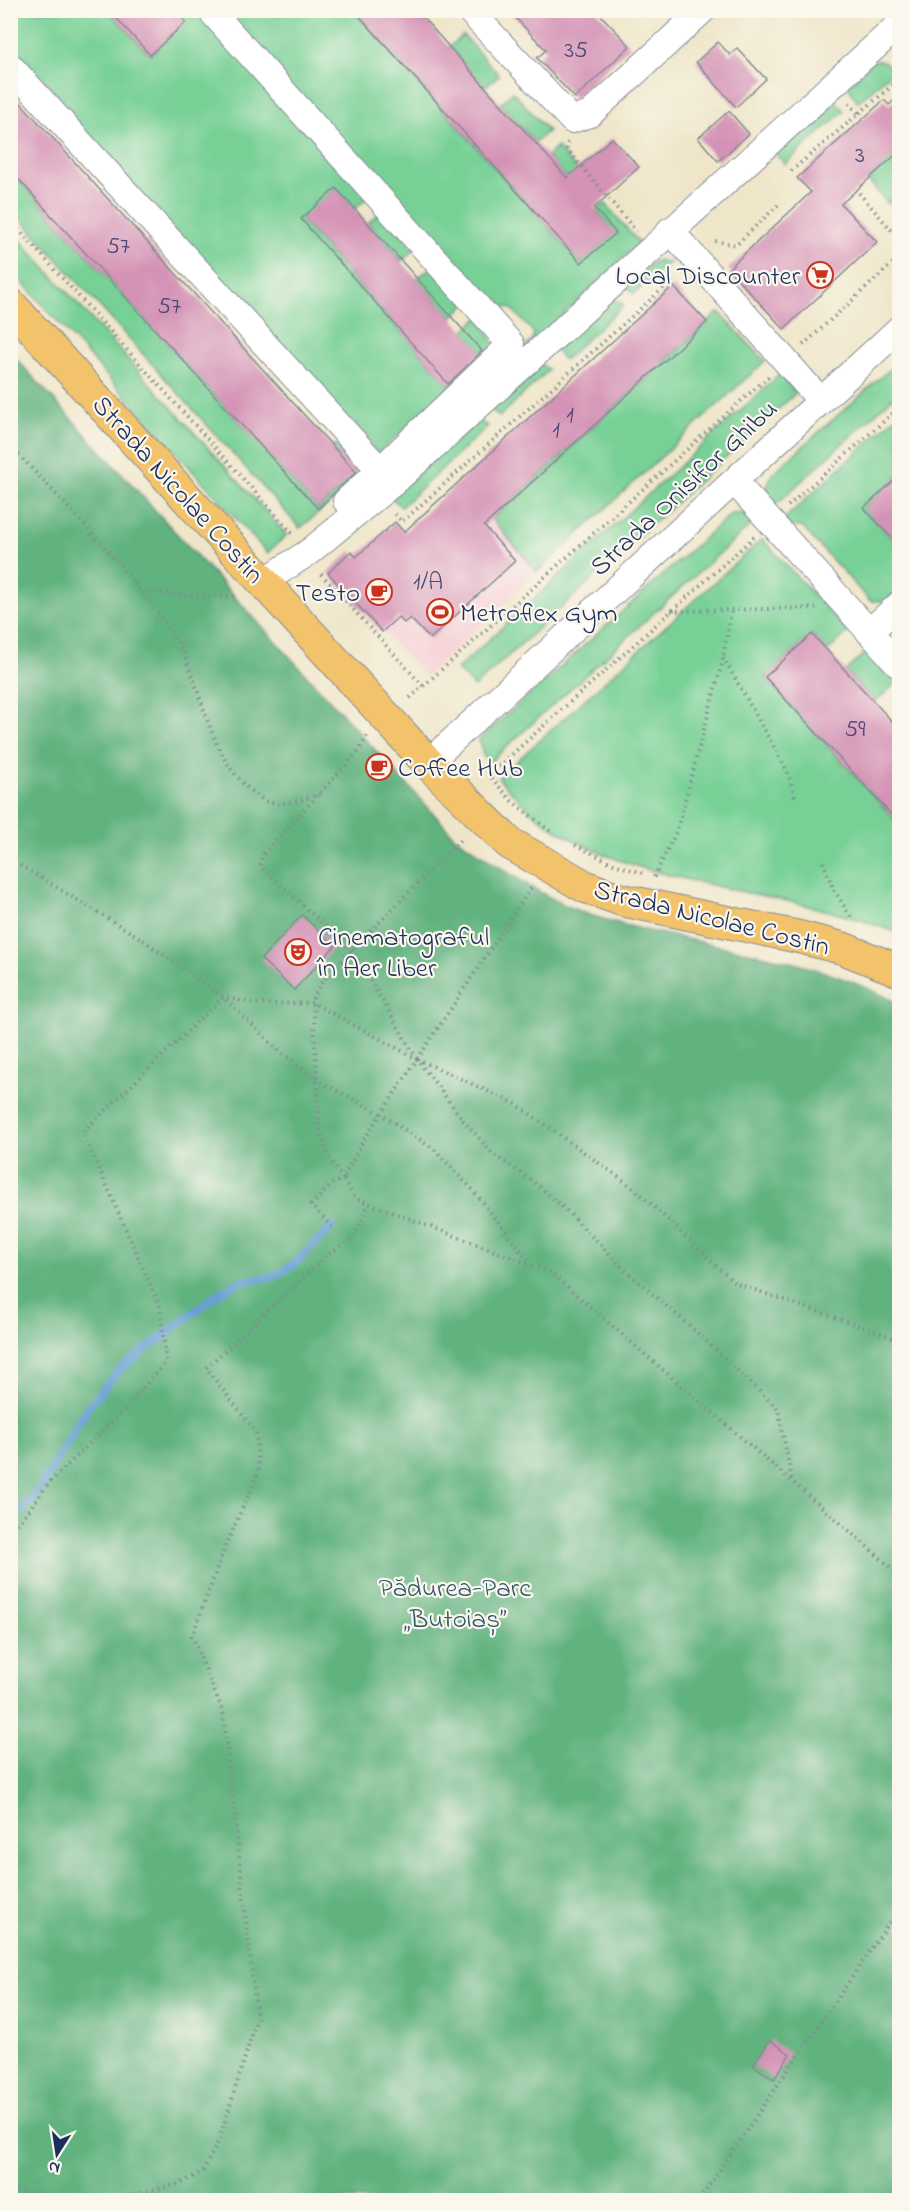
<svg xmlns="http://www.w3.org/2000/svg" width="910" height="2211" font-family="'Indie Flower',sans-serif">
<rect width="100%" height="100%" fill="#fbf7ec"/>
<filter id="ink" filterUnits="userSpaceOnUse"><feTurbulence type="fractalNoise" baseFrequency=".0167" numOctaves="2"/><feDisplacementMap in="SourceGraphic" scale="12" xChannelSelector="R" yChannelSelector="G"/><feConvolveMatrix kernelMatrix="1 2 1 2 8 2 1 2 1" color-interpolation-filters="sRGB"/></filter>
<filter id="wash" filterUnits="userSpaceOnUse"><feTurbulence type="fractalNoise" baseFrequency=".008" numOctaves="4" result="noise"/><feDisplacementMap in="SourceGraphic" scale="24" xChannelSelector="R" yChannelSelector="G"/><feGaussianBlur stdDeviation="1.35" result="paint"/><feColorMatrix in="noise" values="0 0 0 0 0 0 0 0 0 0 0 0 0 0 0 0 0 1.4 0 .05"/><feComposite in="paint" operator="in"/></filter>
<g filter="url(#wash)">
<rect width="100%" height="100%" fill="#efe6c9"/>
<path fill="#f6cfd6" d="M492,519L537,572L426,677L328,573L351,551L357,556L395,522L438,568Z"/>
<path fill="#77d096" stroke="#49807a" stroke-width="1.5" d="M11,11H109L150,55L185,22L175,11H199L368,197L355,209L336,188L301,220L449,385L484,354L464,331L479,317L496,347L378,453L11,54Z
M216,11H354L581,263L615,233L596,210L605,203L639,243L382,486L414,446L531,341L534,333L511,308L484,303Z
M463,35L499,75L485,87L449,47Z
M873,60L885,62L893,71L858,102L848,87Z
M513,92L548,131L535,142L500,104Z
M831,95L844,111L785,164L772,150Z
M557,147L596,191L587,200L547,156Z
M899,151V194L888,204L868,180Z
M10,170L318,509L357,474L332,446L342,443L362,466L364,475L300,528L11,208Z
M381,211L415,249L402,261L368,223Z
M10,229L287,535L267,553L11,270Z
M659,260L670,263L659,268L661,270L634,294L628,287L652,263Z
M432,266L466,304L452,317L417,279Z
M611,298L624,305L564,360L555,350Z
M719,312L765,361L537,572L492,519Z
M899,361V392L772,508L765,492L772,474Z
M541,364L549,370L499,417L491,409Z
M780,374L796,393L474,687L457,669Z
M899,414V475L864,508L899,546V589L886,601H870L802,527L789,526L783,520Z
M478,421L488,426L401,507L391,497Z
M742,513L754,522L490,762L483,755L479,740L731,514Z
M762,539L848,632L828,651L812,634L765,677L899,824V933C855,917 810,905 763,896C690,880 616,869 552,827C531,814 515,796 498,778Z
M866,652L895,684L875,702L846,671Z"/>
<path fill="#61b27f" stroke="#3e706e" stroke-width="1.5" d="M10,352L455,837C498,865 543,900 593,916C695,948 805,951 899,1004V2200H11Z"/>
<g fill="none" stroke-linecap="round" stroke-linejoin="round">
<path stroke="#699fd6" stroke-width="8" d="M10,1522L35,1496L88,1407L119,1370L215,1296L240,1281L272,1277L292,1266L332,1227"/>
</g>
<g id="blocks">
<path fill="#d492b6" d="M109,10H175L186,22L150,55Z
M354,10H416L567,178L612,138L639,167L594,208L616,233L581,263Z
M508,10H596L630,46L575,98L537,58L546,50Z
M718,42L730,55L737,48L766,79L736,107L696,62Z
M10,91L356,472L318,509L10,170Z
M900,95V151L841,204L877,242L784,329L728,269L811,192L797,178L884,100L889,105Z
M729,111L749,134L718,161L698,138Z
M336,188L482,351L448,384L301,219Z
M673,286L707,322L484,526L515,561L430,639L410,618L404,623L398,617L382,632L328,573L351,551L356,557L395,522L404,532Z
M900,475V547L864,508Z
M812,634L900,730V824L765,677Z
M302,915L335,946L294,990L261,959Z
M770,2040L790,2054L774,2079L753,2065Z"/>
</g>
</g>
<g filter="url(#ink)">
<use href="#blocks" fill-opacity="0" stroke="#858a94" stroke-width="1.5"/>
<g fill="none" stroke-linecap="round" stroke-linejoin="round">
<defs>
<path id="minor" d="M210,10L511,344L380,470
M469,10L572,120L590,114L703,10
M10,66L380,470L346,501
M670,230L821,401
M734,481L900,666
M263,582L309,552L392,484L900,24
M869,632L900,604
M428,763L900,328"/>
<path id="major" d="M10,304L428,763L509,843L586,887L622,900L799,937L842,948L900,971"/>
</defs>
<use href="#minor" stroke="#858a94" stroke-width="28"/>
<use href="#major" stroke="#858a94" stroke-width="34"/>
<path stroke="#858a94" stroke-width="4" stroke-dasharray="1.5 4.5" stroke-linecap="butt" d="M849,103L859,114
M568,142L567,149L636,231
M791,171L900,79
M859,193L900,240
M10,220L293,534
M715,241L736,245L780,203
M803,345L900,257
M10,446C59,497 107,547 150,603C162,619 175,634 183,652C206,703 211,766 262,799C277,809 304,799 320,794
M788,506L900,407
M395,514L402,522L676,277
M321,574L423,686
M143,592L205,597L237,596
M671,611L816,608
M723,657L787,770L796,799
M410,698L769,376
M367,736L358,752L262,855L260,866L352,950L417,1059L463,1120L494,1155L530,1179L564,1208L626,1271L699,1334L778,1409L792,1480
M550,831L512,801L489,775L754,537
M575,845L614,864L642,873
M10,859L140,938L223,997L276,1048L317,1080L381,1114L434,1149L473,1190L530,1263
M823,862L834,890L853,920
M654,877L677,830L722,663L731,612
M531,888L363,1141L343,1179L354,1196L360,1200L550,1272L900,1575
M332,1227L311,1205L333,1183L343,1179L329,1158L319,1127L313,998L322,982L352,950L463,837
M10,1534L49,1483L123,1411L166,1362L160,1307L83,1132L223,997L255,1004L313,1003L417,1059L516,1104L634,1188L735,1283L900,1340
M10,2190L78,2198L126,2196L180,2184L203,2171L219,2140L257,2019L223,1712L192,1636L227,1542L259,1472L256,1432L206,1368L327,1255L354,1237L369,1204
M699,2200L900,1907"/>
<use href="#minor" stroke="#fff" stroke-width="26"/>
<use href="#major" stroke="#f2c36a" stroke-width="32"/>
</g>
</g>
<defs>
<symbol id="supermarket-ring" viewBox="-11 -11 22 22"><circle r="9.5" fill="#fbf7ec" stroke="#c8321e" stroke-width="1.5"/><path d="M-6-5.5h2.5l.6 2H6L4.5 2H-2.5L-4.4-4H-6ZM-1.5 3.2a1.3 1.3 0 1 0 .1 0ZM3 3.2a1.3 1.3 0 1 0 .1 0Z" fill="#c8321e"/></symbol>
<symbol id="cafe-ring" viewBox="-11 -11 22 22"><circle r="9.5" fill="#fbf7ec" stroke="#c8321e" stroke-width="1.5"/><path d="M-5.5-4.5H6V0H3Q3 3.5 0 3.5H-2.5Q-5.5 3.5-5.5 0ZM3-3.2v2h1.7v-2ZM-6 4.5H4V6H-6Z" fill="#c8321e"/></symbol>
<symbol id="stadium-ring" viewBox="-11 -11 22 22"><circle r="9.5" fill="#fbf7ec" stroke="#c8321e" stroke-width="1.5"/><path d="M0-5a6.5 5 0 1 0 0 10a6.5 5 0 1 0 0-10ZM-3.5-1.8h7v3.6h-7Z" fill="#c8321e"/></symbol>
<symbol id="theatre-ring" viewBox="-11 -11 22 22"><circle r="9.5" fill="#fbf7ec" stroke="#c8321e" stroke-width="1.5"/><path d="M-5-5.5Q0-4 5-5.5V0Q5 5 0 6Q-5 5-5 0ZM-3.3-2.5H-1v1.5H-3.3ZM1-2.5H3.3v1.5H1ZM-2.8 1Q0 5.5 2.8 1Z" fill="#c8321e"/></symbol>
</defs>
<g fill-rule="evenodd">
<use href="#supermarket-ring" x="805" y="260" width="30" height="30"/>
<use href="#cafe-ring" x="364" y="577" width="30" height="30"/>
<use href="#stadium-ring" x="425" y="597" width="30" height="30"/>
<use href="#cafe-ring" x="364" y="752" width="30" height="30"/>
<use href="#theatre-ring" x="283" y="937" width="30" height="30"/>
</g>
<g text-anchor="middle" stroke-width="4.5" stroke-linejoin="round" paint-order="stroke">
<g font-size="24" fill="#494874">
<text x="576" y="57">35</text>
<text x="860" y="162">3</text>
<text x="118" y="253">57</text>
<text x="169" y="313">57</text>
<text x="570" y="422">1</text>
<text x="556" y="437">1</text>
<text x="428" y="589">1/A</text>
<text x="855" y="736">59</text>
</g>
<g font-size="27" fill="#1b2f5e" stroke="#fbf7ec" text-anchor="start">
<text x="800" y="284" text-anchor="end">Local Discounter</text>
<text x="360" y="601" text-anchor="end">Testo</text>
<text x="460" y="621">Metroflex Gym</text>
<text x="398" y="776">Coffee Hub</text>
<text x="318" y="945">Cinematograful<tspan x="318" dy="31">în Aer Liber</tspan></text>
</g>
<g font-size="27" fill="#1b2f5e" stroke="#fbf7ec">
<text transform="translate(683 487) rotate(-43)" y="9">Strada Onisifor Ghibu</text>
<text transform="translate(179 489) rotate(48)" y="9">Strada Nicolae Costin</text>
<text transform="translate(712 917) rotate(14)" y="9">Strada Nicolae Costin</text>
</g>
<g font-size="27" fill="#32576c" stroke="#fbf7ec">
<text x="455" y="1596">Pădurea-Parc<tspan x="455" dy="31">„Butoiaș”</tspan></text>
</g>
</g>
<rect width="910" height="2211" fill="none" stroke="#fbf7ec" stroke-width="36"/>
<g transform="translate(57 2154) rotate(192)" stroke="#fbf7ec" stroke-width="4.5" paint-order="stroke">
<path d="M0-4.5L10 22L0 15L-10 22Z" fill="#1b2f5e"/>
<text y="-9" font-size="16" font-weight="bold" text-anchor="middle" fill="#1b2f5e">N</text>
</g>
</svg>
